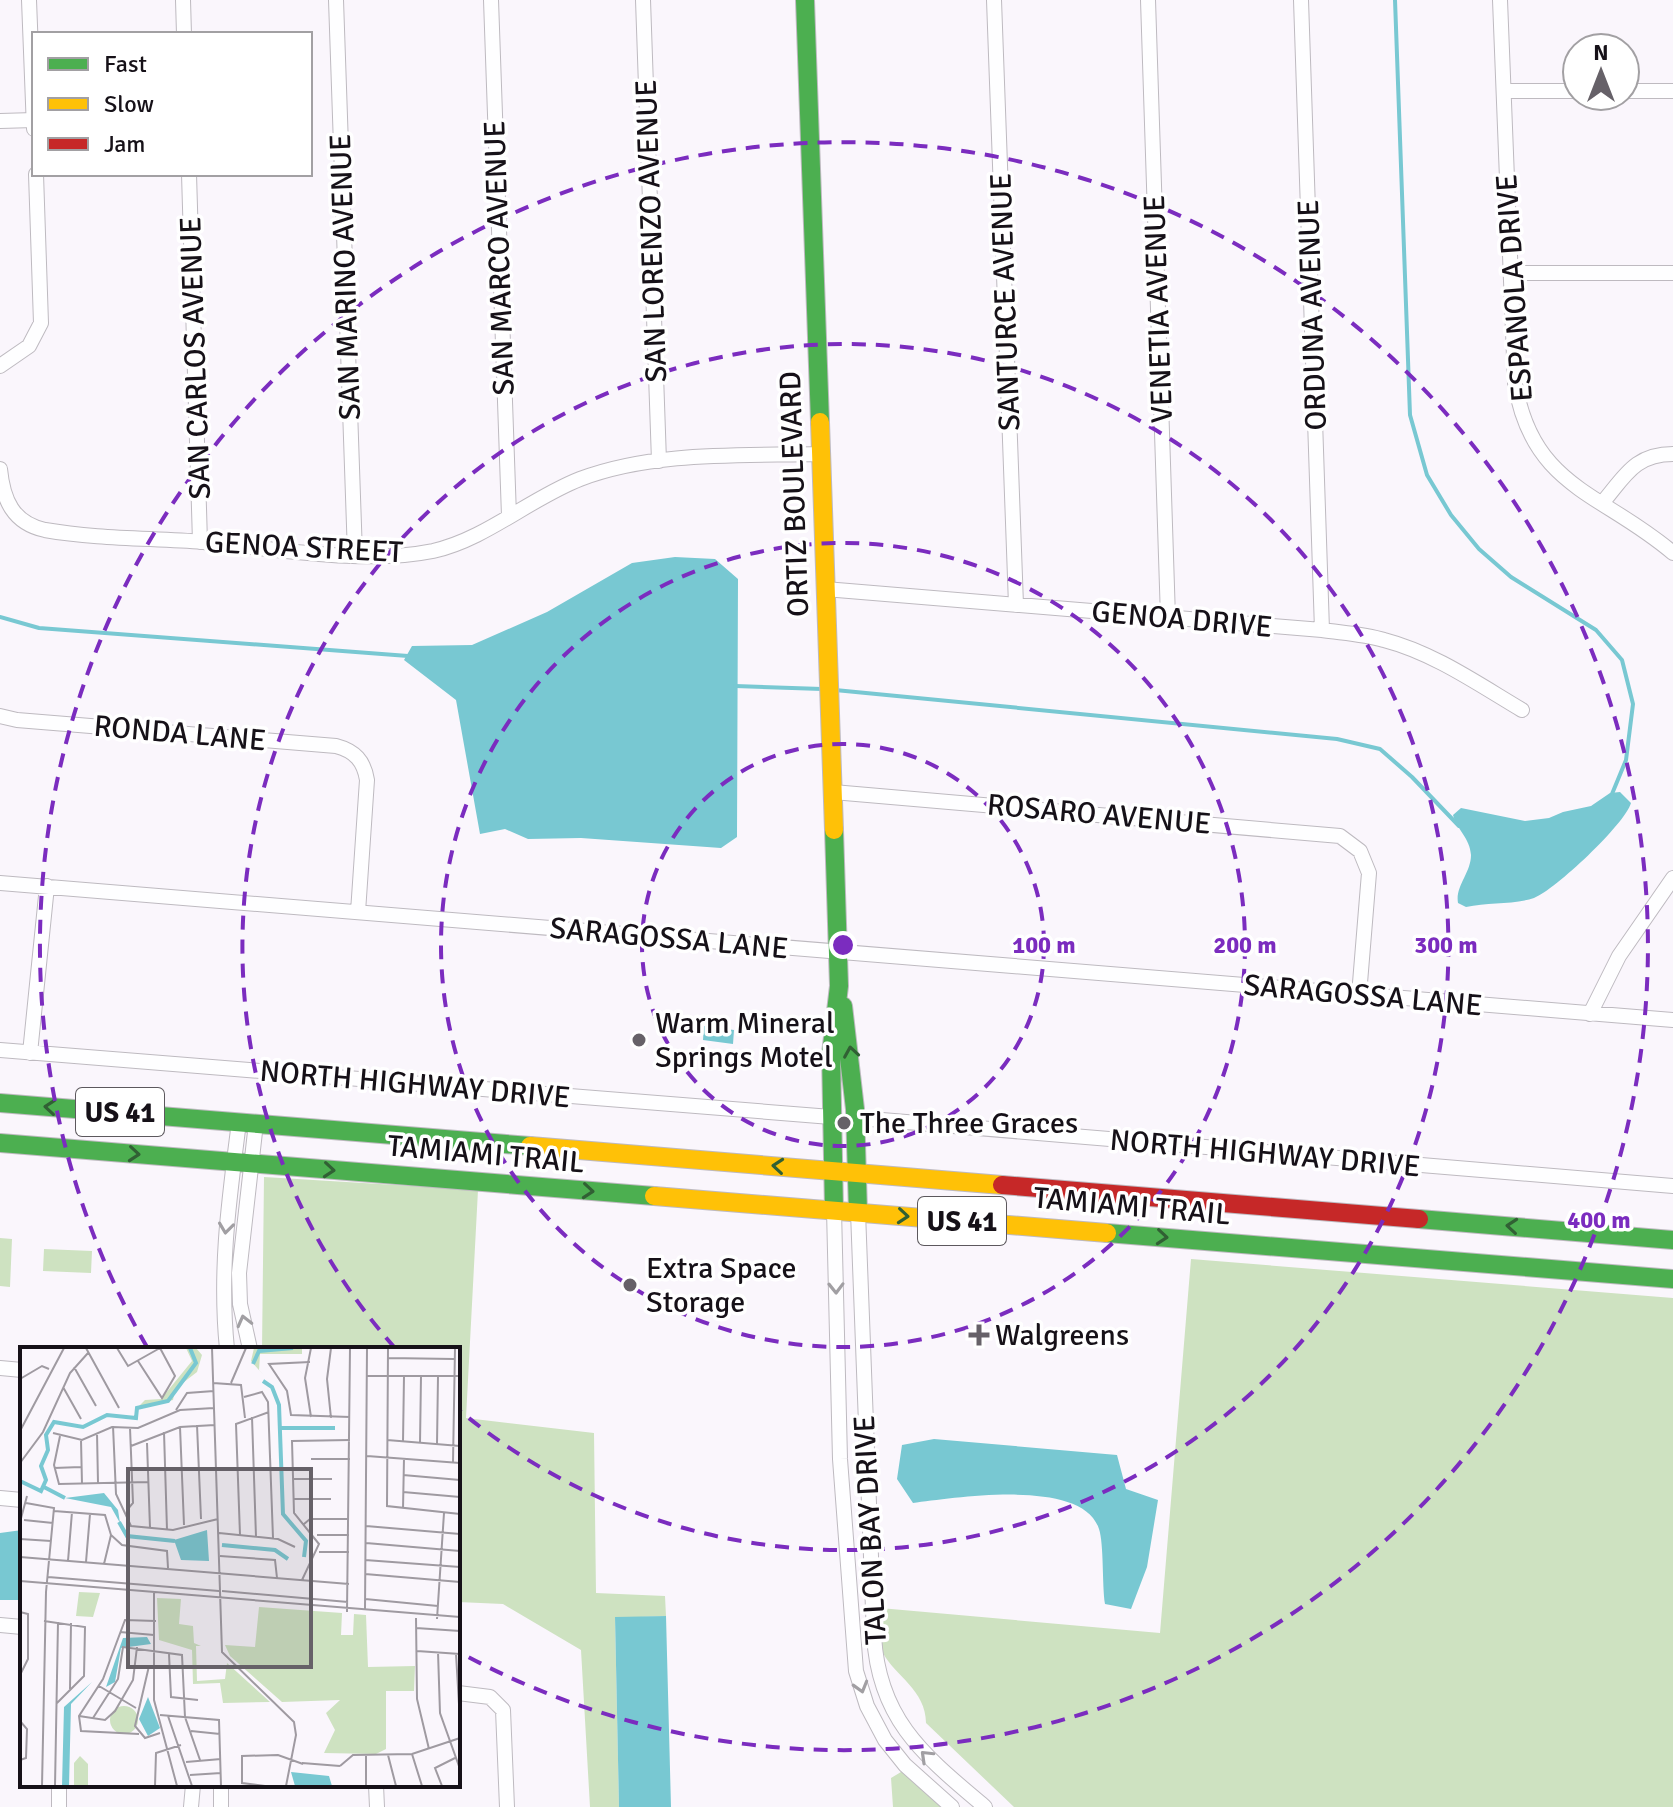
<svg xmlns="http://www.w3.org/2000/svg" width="1673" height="1807" font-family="Signika,sans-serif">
<rect width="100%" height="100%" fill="#faf6fc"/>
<path fill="#cee2c1" d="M264,1177L478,1190L466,1418L594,1433L596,1593L665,1596L666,1616L615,1618L619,1807H590L581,1650L503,1604L458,1602V1349H262Z
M0,1238L12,1239L10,1287L0,1286Z
M44,1249L92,1251L91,1273L43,1271Z
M1191,1259L1673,1298V1807H1014L926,1723C926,1690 895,1676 883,1653C878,1642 881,1620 880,1608L1160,1633Z
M901,1772H902L941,1807H893L891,1778Z"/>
<path fill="#78c8d2" d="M675,557L715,559L738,579L737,837L721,848L581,838L528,839L505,829L480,834L456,700L404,660L412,646L472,645L547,612L632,563Z
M1620,792L1631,803C1625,824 1555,890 1534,898C1513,905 1488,902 1466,907L1458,903C1455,886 1471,873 1471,855C1470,838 1457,830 1453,815L1461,808L1525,821L1549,818L1563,812L1591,806L1610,793Z
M704,1026L734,1030L733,1044L703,1040Z
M934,1439L1117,1455L1126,1489L1158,1500L1147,1567L1131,1609L1105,1604C1102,1585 1104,1544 1099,1529C1083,1477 954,1498 913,1503L897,1479L902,1445Z
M22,1530V1600H0V1533Z
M666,1616L671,1807H619L615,1617Z"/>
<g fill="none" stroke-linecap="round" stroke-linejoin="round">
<path stroke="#78c8d2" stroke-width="4" d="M1395,0L1410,415L1427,475L1451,515L1479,549L1511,577L1596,630L1622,660L1633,704L1626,760L1612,794
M0,617L39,628L408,656
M735,686L822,689
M835,690L1337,739L1380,749L1412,777L1459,826"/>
<defs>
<path id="street" d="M29,0L34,129
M183,0L184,34
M336,0L355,555
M491,0L509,516
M643,0L659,461
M994,0L1016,605
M1148,0L1168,618
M1301,0L1322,630
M1500,0L1515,383C1532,488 1603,493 1673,553
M1504,91H1577
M1625,91H1673
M0,121L34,120
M189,174L200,542
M1511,273H1673
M0,366L29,346L41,323L36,174
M0,469C3,500 13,523 45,530C97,539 151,538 203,542C273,548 364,565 433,551C486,539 529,499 580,479C654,451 741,456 820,454
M1603,502C1625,476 1635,454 1673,454
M825,589L1322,630C1343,633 1364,634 1384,640C1434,653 1478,684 1522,710
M0,716L17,720L336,746C355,751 364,761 367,780L358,912
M833,792L1340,836L1360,851L1369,873L1359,995
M0,883L1673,1020
M1590,1014L1619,956L1673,878
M0,1050L831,1117
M30,1053L47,886
M858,1118L1673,1186
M834,1210L840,1459L856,1671L867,1706L885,1740L905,1765L952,1807
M858,1212L874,1636C879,1721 925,1756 985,1807
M227,1349C219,1270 229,1200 239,1122
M250,1349L240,1304L239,1273L256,1123
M0,1368L22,1370
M0,1498L22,1500
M0,1625L22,1627
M458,1693L490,1697L503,1710L507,1807
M376,1785L377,1807
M59,1807V1785
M191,1807L193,1785
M221,1807V1785"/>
<path id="fast" d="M805,0L820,422
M834,830L839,986L831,1054L834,1210
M843,1006L855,1109L858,1212
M0,1103L530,1146
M0,1143L654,1196
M1419,1219L1673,1240
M1107,1233L1673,1279"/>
<path id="slow" d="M820,422L834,830
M530,1146L1002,1185
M654,1196L1107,1233"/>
<path id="jam" d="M1002,1185L1419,1219"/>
</defs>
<use href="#street" stroke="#bebac0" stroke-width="16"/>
<use href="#fast" stroke="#bebac0" stroke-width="20"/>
<use href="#slow" stroke="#bebac0" stroke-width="20"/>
<use href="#jam" stroke="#bebac0" stroke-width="20"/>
<use href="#street" stroke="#fefeff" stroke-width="14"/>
<use href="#fast" stroke="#4caf50" stroke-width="18"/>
<use href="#slow" stroke="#ffc107" stroke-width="18"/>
<use href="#jam" stroke="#c62828" stroke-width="18"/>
</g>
<defs><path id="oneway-chevron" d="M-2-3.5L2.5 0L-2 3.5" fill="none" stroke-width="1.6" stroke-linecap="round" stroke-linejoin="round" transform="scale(2)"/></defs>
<g stroke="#316034">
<use href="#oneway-chevron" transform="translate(851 1052) rotate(-99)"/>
<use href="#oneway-chevron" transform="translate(50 1107) rotate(-175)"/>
<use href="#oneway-chevron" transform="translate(134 1154) rotate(5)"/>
<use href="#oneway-chevron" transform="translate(778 1166) rotate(-175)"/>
<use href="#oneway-chevron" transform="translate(329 1170) rotate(5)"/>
<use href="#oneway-chevron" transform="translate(588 1191) rotate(5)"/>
<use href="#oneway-chevron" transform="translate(903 1216) rotate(5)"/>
<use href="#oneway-chevron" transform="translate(1512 1226) rotate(-175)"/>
<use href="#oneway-chevron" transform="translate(1162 1237) rotate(5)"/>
</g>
<g stroke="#a19fa3">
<use href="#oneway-chevron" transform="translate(226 1228) rotate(97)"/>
<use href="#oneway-chevron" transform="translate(836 1288) rotate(89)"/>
<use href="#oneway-chevron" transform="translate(244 1321) rotate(-104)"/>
<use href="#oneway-chevron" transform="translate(861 1687) rotate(74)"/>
<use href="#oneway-chevron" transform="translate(926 1756) rotate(-136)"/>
</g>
<g fill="none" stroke="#7b2cbf" stroke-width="4" stroke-dasharray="14 10">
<circle cx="843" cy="945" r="201"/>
<circle cx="843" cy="945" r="402"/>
<path d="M395 1348A603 603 0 1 1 459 1410"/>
<path d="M147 1347A804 804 0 1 1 459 1652"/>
</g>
<g fill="#666168" stroke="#fff" stroke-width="3">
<circle cx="639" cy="1040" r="8"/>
<circle cx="844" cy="1123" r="8"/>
<circle cx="630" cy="1285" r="8"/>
<path d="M975 1323h8v8h8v8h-8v8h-8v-8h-8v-8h8z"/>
</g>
<g text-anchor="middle" stroke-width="7" stroke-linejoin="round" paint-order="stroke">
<g fill="#fff" stroke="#5c585d" stroke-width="2">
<rect x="76" y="1088" width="88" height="48" rx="6"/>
<rect x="918" y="1197" width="88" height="48" rx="6"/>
</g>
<g font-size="28" font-weight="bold" fill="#161118">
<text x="120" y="1122">US 41</text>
<text x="962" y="1231">US 41</text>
</g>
<g font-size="30" fill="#161118" stroke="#fff">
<text transform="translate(651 231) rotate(-92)" y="10">SAN LORENZO AVENUE</text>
<text transform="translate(499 258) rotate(-92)" y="10">SAN MARCO AVENUE</text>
<text transform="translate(345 277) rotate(-92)" y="10">SAN MARINO AVENUE</text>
<text transform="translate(1514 288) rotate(-94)" y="10">ESPANOLA DRIVE</text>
<text transform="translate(1005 302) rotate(-92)" y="10">SANTURCE AVENUE</text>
<text transform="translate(1158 309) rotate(-92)" y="10">VENETIA AVENUE</text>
<text transform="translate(1312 315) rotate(-92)" y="10">ORDUNA AVENUE</text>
<text transform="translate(195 358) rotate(-92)" y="10">SAN CARLOS AVENUE</text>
<text transform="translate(794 494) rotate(-92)" y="10">ORTIZ BOULEVARD</text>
<text transform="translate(304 547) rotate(3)" y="10">GENOA STREET</text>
<text transform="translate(1182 619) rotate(5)" y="10">GENOA DRIVE</text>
<text transform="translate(180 733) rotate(5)" y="10">RONDA LANE</text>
<text transform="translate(1099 814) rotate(5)" y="10">ROSARO AVENUE</text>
<text transform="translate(669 938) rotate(5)" y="10">SARAGOSSA LANE</text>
<text transform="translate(1363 995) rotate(5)" y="10">SARAGOSSA LANE</text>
<text transform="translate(415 1084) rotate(5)" y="10">NORTH HIGHWAY DRIVE</text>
<text transform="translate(1265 1153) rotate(5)" y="10">NORTH HIGHWAY DRIVE</text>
<text transform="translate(486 1154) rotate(5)" y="10">TAMIAMI TRAIL</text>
<text transform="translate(1132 1206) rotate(5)" y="10">TAMIAMI TRAIL</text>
<text transform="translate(870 1530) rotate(-93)" y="10">TALON BAY DRIVE</text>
</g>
<g font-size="30" fill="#161118" stroke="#fff" text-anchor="start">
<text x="655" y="1033">Warm Mineral<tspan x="655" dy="34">Springs Motel</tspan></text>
<text x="860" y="1133">The Three Graces</text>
<text x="646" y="1278">Extra Space<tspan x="646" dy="34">Storage</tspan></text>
<text x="995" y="1345">Walgreens</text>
</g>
</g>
<g transform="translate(20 1347)">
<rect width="440" height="440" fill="#faf6fc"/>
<path d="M166,1H176L182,8L177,25L155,42L153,53L115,63L125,53L141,52L172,14ZM234,1H282V7H240L239,23L246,31L231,14ZM59,245L80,246L73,270L56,269ZM137,251L161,252L159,277L173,279L174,296L181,299H176L177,334L205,332L207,316L250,355L203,356L200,336L173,337L172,303L139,293ZM239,260L322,266L321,288H333L334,267L346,268L348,320L395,319L394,344H366V402L356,407L304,406L315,383L306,366L320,353L262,355L210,309L205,298L235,300ZM90 373a14 14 0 1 1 28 0a14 14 0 1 1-28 0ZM60,409L68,417V439H54V416Z" fill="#cee2c1"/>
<path d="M84,146L98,163L100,176L91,160L45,151ZM187,183L189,214L161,213L154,193ZM103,291L127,290L131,297L101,301L95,335L86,340ZM72,335L51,357L49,439H42L44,360ZM128,350L140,381L128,389L119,372ZM271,425L309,429L312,439H275Z" fill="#78c8d2"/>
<path fill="none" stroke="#78c8d2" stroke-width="4" d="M233,17L239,4L273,1M243,34L252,40L259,58L263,167L286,194L284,210M261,81H315M0,134L21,144L26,133L21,119L28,103L26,88L34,75L63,80L87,68L116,71L117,61L148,54L176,16L170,1M22,139L45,151M99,175L107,189L155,194M202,198L255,203L268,212"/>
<path fill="none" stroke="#9f9aa1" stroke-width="2" d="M66,1L99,61M97,1L108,19L140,1M192,1L202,305L274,375L276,388L266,439M291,1L285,31L291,70M368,1L367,159L440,167M368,11L434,12M118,14L142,51L155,29L140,1M290,15L249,17L267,44L271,68L330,70M54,20L76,59M347,29H440M0,32L22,19L29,22M193,36L221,38L225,71M211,36L226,1M43,40L61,72M224,50L242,45L248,55L253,191M156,63L167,46L194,44M232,70L236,190M311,71L307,32L311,1M177,78L181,172M93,79L96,147L111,179L153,183L198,172M160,80L164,178M0,84L44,1M144,85L147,183M33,86L62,93L92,80L118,81L160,63L194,61M77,86L78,136M40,89L34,118L39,137L129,135M61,93L62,137M367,93L440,99M383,95L384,29M127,96L130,181M400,96L401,29M417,97L418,29M111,99L160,80L195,78M347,109L440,116M291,112H330M433,115L435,1M0,116L23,85L50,26L68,6M34,121L61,120M383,128L440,133M273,132H312M383,145L440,150M274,152H311M6,156L34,161L26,245L22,439M383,162L384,111M107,163L113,156L110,81M34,164L85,168L91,188L102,198L147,204L148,221M4,173L33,176M0,175L7,149M284,177L290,172H329M346,179L440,187M199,186L258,192L275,200M220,188L216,77L249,65M297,188H329M0,192L31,194M346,196L440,204M299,205H329M200,209L255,213L257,231M0,210L329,237M345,213L440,220M48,214L52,165M66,215L70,167M84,217L91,188M345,227L440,235M28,230L199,244M282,233L299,197L274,166L272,94L330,93M0,234L440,270M202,244L328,255M134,246V353L157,439M345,252L418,259M345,262L347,1M0,265L8,267V312L0,328M327,265L330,1M396,271L397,352L409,402M417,272L424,166M24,274L65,280L64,329L37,356M396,281L440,284M100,285L134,288M397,304L440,307M418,305L420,366L440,422M149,307L151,350L178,353M436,307L440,374M129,319L115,379L125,391L140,386M79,339L116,361M50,342L51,276M140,368L199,373L201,439M59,369L85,373L95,364L113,333L117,300M148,369L172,439M73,371L98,332L103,300L162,308L165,370L180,413M0,374L7,382L6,411L0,413M171,384L200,387M119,387L61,384L59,369L83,332L105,273L136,274M392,407L402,439M368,408L376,439M166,415L201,412M282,416L320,419M320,419L333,408L392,407L440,391M170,428L201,426M35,439L38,275M135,439L136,406L161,398M245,439L222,436V409L258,408L283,417M346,439V408M422,439L415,421L435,411"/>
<path fill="#666168" fill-opacity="0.15" stroke="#666168" stroke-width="4" d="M108,122H291V320H108Z"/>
<rect width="440" height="440" fill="none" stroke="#161118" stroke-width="4"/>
</g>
<circle cx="843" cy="945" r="12" fill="#7b2cbf" stroke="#fff" stroke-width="4"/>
<g font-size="24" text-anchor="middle" font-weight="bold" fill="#7b2cbf" stroke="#fff" stroke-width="7" stroke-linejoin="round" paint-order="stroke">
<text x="1044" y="953">100 m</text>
<text x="1245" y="953">200 m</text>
<text x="1446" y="953">300 m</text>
<text x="1599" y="1228">400 m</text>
</g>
<rect x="32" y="32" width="280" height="144" fill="#ffffff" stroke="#a2a0a3" stroke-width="2"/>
<rect x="48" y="58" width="40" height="12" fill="#4caf50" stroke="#a2a0a3" stroke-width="2"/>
<text x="104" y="72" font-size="24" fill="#161118">Fast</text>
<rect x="48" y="98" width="40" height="12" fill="#ffc107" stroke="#a2a0a3" stroke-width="2"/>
<text x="104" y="112" font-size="24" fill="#161118">Slow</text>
<rect x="48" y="138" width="40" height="12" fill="#c62828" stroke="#a2a0a3" stroke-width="2"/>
<text x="104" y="152" font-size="24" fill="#161118">Jam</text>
<g transform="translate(1601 72)"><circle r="38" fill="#ffffff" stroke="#a2a0a3" stroke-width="2"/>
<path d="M0-6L14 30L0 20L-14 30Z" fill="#666168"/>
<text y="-12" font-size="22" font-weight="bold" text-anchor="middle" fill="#161118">N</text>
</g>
</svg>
